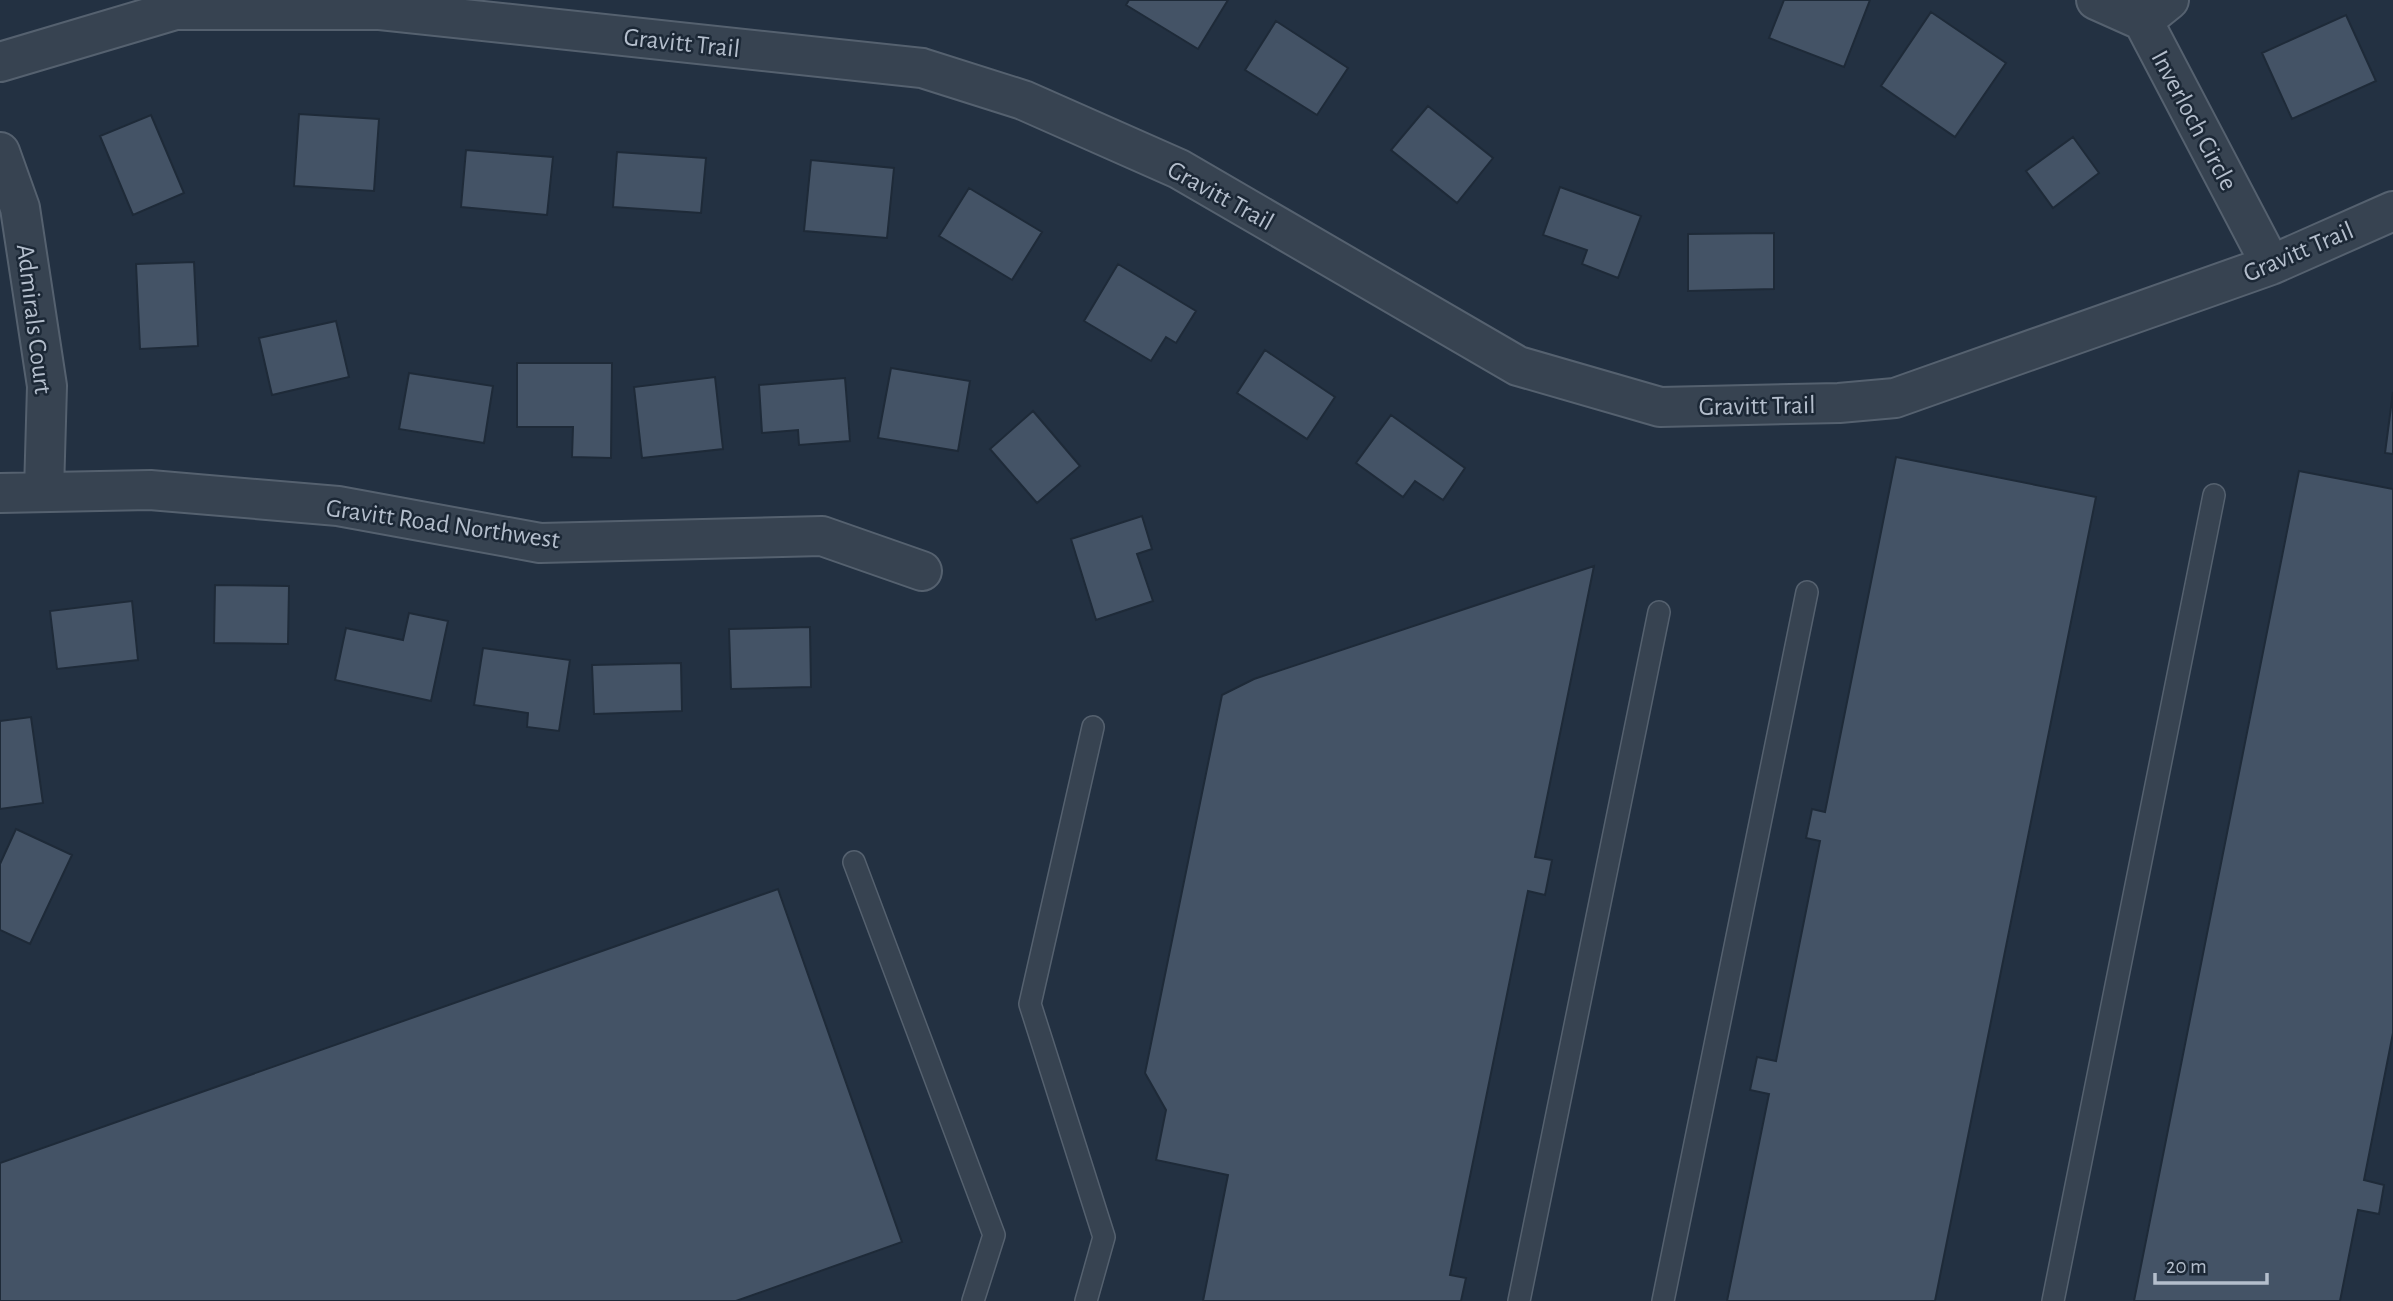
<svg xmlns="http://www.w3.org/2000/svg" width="2393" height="1301" font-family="'Alegreya Sans',sans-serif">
<rect width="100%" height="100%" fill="#233142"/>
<path fill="#445366" stroke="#1e2a38" stroke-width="2" d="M1129,0H1228L1198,49L1126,5Z
M1784,0H1870L1844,67L1769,38Z
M1931,12L2006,63L1955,137L1881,86Z
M2346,15L2376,81L2292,119L2262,53Z
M1276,21L1348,68L1317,115L1245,70Z
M1428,106L1493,158L1457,203L1391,150Z
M299,114L379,119L374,191L294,186Z
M151,115L184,193L133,215L100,136Z
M2073,137L2099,173L2053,208L2026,171Z
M466,150L553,157L547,215L461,207Z
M617,152L706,158L701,213L613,207Z
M811,160L894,168L887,238L804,231Z
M1560,187L1641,216L1618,278L1582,264L1587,250L1543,235Z
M969,188L1042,232L1012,280L939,236Z
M1774,233V289L1688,291V234Z
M194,262L198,346L140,349L136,264Z
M1118,264L1196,311L1176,343L1166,337L1151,361L1084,321Z
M336,321L349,377L272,395L259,338Z
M1265,350L1335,397L1307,439L1237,393Z
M517,363H612L611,458L572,457L573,427H517Z
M891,368L970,381L958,451L878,438Z
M409,373L493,386L484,443L399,429Z
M715,377L723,449L642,458L634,387Z
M845,378L850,441L799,445L798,430L762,433L759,385Z
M2393,392V454L2385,453Z
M1033,411L1080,466L1037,503L990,449Z
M1391,415L1465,468L1443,500L1415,481L1403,497L1356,463Z
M1896,457L2096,497L1935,1301H1727L1769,1094L1750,1090L1757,1057L1776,1061L1820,841L1806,838L1812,809L1825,812Z
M2299,471L2393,489V1033L2364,1180L2384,1185L2379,1214L2358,1210L2340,1301H2134Z
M1142,516L1152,549L1137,554L1153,601L1096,620L1071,539Z
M1594,566L1535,857L1552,860L1545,895L1528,891L1450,1275L1466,1278L1461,1301H1203L1228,1175L1156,1160L1166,1110L1145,1073L1222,695L1254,679Z
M215,585L289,586L288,644L214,643Z
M132,601L138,660L57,669L50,611Z
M409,613L448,621L431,701L335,680L346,628L403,640Z
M810,627L811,687L731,689L729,629Z
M483,648L570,660L559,731L527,727L528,713L474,705Z
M681,663L682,711L594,714L592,665Z
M31,717L43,803L0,809V721Z
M16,829L72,855L30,944L0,930V864Z
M778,889L902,1242L736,1301H0V1163Z"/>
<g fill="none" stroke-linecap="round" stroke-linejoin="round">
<defs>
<path id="service" d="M854,862L994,1235L973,1301
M1086,1301L1104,1237L1030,1004L1093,727
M1519,1301L1659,612
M1663,1301L1807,592
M2053,1301L2214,495"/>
<path id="minor" d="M2096,0L2143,21L2271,265
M2143,21L2169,0
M0,62L175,10H380L922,68L1023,100L1179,169L1518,366L1660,407L1839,403L1895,398L2271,265L2393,211
M0,152L20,208L47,386L44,491
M0,493L150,490L338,506L540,543L822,536L922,571"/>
</defs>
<use href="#service" stroke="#55616f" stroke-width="24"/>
<use href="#minor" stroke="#55616f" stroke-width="42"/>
<use href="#service" stroke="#374351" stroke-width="21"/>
<use href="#minor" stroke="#374351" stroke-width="38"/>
</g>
<g text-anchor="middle" stroke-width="5" stroke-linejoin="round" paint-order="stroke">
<g font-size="26" fill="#b4becc" stroke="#1c2836">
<text transform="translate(682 42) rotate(6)" y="9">Gravitt Trail</text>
<text transform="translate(2195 120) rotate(62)" y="9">Inverloch Circle</text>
<text transform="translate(1221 195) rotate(29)" y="9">Gravitt Trail</text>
<text transform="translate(2298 251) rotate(-23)" y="9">Gravitt Trail</text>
<text transform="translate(35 319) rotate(83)" y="9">Admirals Court</text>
<text transform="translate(1757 405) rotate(-1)" y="9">Gravitt Trail</text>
<text transform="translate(443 523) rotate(8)" y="9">Gravitt Road Northwest</text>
</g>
</g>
<path d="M2155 1273v10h112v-10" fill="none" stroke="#b4becc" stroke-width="3.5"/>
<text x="2166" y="1273" font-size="21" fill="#b4becc" stroke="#1c2836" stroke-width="5" paint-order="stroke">20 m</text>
</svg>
